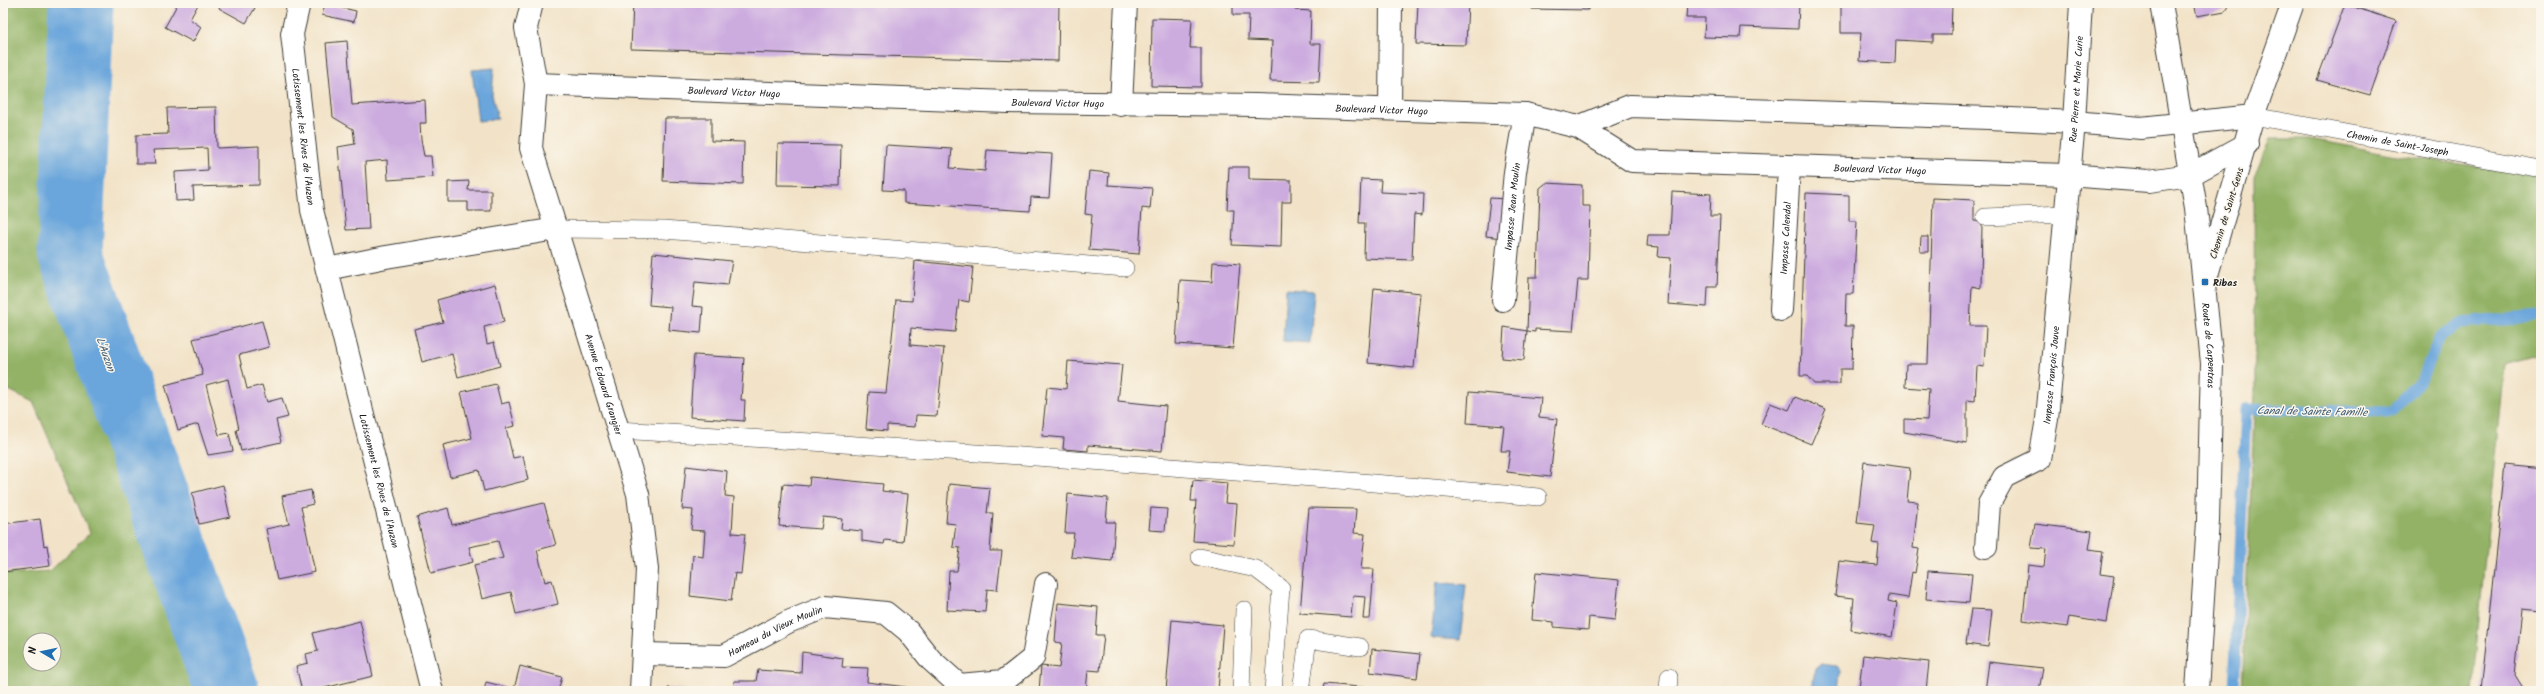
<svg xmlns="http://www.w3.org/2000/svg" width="2544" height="694" font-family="Kalam,sans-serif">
<rect width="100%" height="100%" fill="#fbf7ec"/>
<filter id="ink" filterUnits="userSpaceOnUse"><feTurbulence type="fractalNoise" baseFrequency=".025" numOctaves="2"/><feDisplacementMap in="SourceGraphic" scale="8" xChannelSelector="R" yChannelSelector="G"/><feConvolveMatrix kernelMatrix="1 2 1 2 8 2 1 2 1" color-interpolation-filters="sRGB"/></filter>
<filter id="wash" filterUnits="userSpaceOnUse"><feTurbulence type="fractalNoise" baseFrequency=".012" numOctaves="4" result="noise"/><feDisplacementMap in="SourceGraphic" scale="16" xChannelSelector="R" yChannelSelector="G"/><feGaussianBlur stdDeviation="0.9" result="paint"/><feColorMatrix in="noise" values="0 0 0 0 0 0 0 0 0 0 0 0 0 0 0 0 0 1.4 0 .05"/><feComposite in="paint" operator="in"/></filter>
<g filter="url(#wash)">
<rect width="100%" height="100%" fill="#f2e3c8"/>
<path fill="#93b266" stroke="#586741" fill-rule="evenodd" d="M3,3H70L62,200L56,250L146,508L219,691H3V574L50,571L90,533L33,402L3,387ZM30,640H54V664H30Z
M2270,139H2310L2402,156L2541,175V354L2504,364L2472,691H2242L2255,393L2254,176Z"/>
<path fill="#6aa6db" stroke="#43617c" d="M494,68L492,95L498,119L478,121L472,70Z
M1286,289L1314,291L1310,343L1283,341Z
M1437,582L1466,585L1460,640L1431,638Z
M1820,664L1837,666L1841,671L1839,691H1812L1815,668Z"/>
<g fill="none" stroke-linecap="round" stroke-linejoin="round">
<path stroke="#6aa6db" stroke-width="11" d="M2234,691L2246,409L2391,412L2420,382L2440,337L2461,323L2541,316"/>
<path stroke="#6aa6db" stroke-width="65" d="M81,3L70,253L227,691"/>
</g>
<g id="blocks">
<path fill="#ccabdf" d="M178,3H199L190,19L201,27L193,42L165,27Z
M221,3H246L255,8L246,23L219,8Z
M633,3H1059L1058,61L631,49Z
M1233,3H1295V10L1311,11L1310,44H1321L1319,82L1270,81L1272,41L1248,40L1249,15H1233Z
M1418,3H1468L1466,45L1416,44Z
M1532,3H1588V10L1532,9Z
M1687,3H1799L1798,29L1741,27L1740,38L1704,37L1705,18H1686Z
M1841,3H1952L1951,35H1933V42L1896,40L1895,63L1859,61L1861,33H1841Z
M2194,3H2230L2225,11L2197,16Z
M325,4L356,11L354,22L322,15Z
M2345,4L2396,21L2370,95L2317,80Z
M1152,18L1192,19L1190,48H1201V87L1151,86Z
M347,41L352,105L425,100L426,123H420L421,140L424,156H431L433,177L388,180L387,160L365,162L369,229L346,230L338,147L355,144L353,129L333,117L326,43Z
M216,107L217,148L259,146V185L193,187L194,200L176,201L175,172L208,170L207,148L153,150L155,164H136V135L168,134L167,108Z
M665,118H711V141L744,142L743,184L663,181Z
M778,144L841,145L840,186L777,185Z
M886,145L952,149L950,168L985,171L987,150L1052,154L1049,198L1031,197L1030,211L904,203V191L883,190Z
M1229,167H1249V179L1291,180V202H1282L1281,247L1232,245L1234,210H1227Z
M1089,171L1109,173L1108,185L1152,188L1150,209L1142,208L1139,254L1089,250L1092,215L1085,214Z
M1361,179L1381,180L1380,192L1423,194L1422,215L1414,214L1412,260L1364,258L1365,223H1359Z
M469,181L468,190H491V211H468V202H448V182Z
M1546,183L1582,185V206H1590L1588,280H1578L1573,331L1535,329V332L1527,331L1529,277H1537L1540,188Z
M1672,192L1711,194L1710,216H1720L1717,287H1708L1707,307L1668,304L1671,258L1658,257L1659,247L1647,246L1648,235H1670Z
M1806,193L1849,195V221H1857L1853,294H1846L1845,326H1853L1852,369H1840V384H1814L1807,376H1800Z
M1490,198L1506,199L1502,238L1486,236Z
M1933,198L1974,200V221L1982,222L1981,288L1972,286L1970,326H1986L1984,367L1977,366L1975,401L1967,400V443L1904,432V419L1927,420L1929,389L1905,387L1906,364H1928Z
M1921,237H1928V252H1920Z
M653,253L732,261L728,285L695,282L692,306L703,307L701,333L669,330L671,307L649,305Z
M915,261L973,267L969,302L959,300L955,332L911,328L910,345L944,348L937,416L916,415L915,427L887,425V431L866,429L869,392L886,393L896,300L912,301Z
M1213,262L1240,264L1233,348L1176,344L1180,280L1212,282Z
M495,284L504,322L484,327L487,344L494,342L500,366L458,377L452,354L422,362L414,329L443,322L437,300Z
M1374,288L1421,293L1414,368L1368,363Z
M262,321L269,347L239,355L247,389L262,385L267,402L282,398L288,417L276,420L281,442L241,451L236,430L239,429L228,379L206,385L219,435L229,433L233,451L208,455L198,424L178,430L165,385L203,375L193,339Z
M1504,327L1527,331L1524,360L1502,358Z
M694,355L744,358L741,400H745L744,421L690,417Z
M1068,361L1122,365L1118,401L1166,406L1162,451L1088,445V451L1063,449L1064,438L1042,436L1047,387L1066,389Z
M496,384L501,404L509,402L515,426L506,428L513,458L523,456L528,480L484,491L479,470L450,477L443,445L472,438L461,392Z
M1469,392L1541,398L1539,417L1557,419L1550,477L1507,472L1510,451H1501L1504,426L1467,423Z
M1795,397L1826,409L1811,444L1761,424L1770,403L1789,410Z
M1864,462L1910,468L1907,501L1918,502L1913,548L1919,549L1915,573L1912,572L1908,598L1889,595L1888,601L1897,603L1892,637L1851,630L1854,598L1835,596L1839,561L1877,565L1879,544L1872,543L1875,525L1857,523Z
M2505,465L2541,469V611L2522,609L2515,675L2525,691H2481Z
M686,466L727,471L725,496L734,497L732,533L745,534L741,574L735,573L731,601L690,596L693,555L703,557L705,531L691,530L693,510L682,509Z
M810,477L883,484L882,491L908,494L903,542L885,540L884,544L862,541V531L841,529L842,519L823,517L821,529L779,526L783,484L809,486Z
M1193,480L1227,483L1225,503L1237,504L1234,544L1193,541L1196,501H1191Z
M949,484L990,488L987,513H993L990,551H1002L997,590L987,589L985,612L947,610L949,571H957L960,548L953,547L956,524L946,523Z
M223,485L230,517L199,524L192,493Z
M311,490L313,504L301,507L315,572L277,580L266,529L289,524L282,496Z
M1068,494L1108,498L1106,522H1115L1112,561L1071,557L1074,533H1065Z
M544,503L556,545L537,550L545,582L552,580L558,604L516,614L511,592L482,599L474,565L503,558L498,541L469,547L473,562L431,573L417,517L448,508L452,525Z
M1151,508L1167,509L1165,531L1149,530Z
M1309,508L1356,509L1354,533L1365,534L1361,569H1374L1370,619H1363L1365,597L1353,596L1351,617L1300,613Z
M40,519L44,546L47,545L50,566L3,572V524Z
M2035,524L2092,531L2089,549L2103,551L2100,574L2114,576L2107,623L2069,617L2067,627L2023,620L2028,565L2044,567L2046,549L2031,548Z
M1928,571L1972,574L1969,603L1926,599Z
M1536,572L1619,580L1615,620L1589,617L1588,630L1554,627V622L1532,620Z
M1058,603L1098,607L1096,635H1104L1100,671L1088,670L1086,691H1039L1041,666L1059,668L1062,643L1055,642Z
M1971,609L1992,610L1988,647L1966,644Z
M1172,620L1223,625L1218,691H1166Z
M360,621L373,676L312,691H302L296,666L308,663L306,654L318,651L313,633Z
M1372,649L1420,654L1417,678L1370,672Z
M802,652L843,658L842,667L868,668L867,682L906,687L905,691H733L734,681H756L758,670L801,673Z
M1863,655L1929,662L1926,691L1859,688Z
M1989,662L2043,668L2039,691H1985Z
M520,666L562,677L558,691H484L486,682L514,689Z
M1324,684L1394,690V691H1323Z
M668,688L686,690V691H667Z"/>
</g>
</g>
<g filter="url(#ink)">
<use href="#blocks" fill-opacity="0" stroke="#3c3a36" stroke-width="1"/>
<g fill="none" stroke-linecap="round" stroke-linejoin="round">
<defs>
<g id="service">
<path id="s1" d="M2253,116L2541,169"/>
<path d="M1985,217L2065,214"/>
<path d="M556,229L664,230L1125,268"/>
<path d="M618,430C925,448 1232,470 1538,497"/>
<path d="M1200,557L1256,569L1281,588L1273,691"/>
<path d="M1241,691L1244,610"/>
<path d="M1301,691L1308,639L1360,647"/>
<path d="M1668,691L1669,677"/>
</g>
<g id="minor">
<path id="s2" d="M299,3L292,34L312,210L432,691"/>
<path id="s3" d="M532,3L526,28L536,84L531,148L638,494L647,569L641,691"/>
<path id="s4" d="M536,84L1008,102L1256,105L1525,114L1578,127L1632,161L2067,175L2149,181L2190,175L2247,144"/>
<path d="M1121,105L1126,3"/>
<path d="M1390,109L1391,3"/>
<path d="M1578,127L1630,106L1989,118L2074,122L2141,128L2253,116L2205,282"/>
<path d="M327,269L386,257L556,229"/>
<path id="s5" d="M1503,300L1515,172L1525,114"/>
<path id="s6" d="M1781,310L1789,168"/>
<path id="s7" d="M1986,547L1989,504L2004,477L2040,459L2047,419L2074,122L2081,3"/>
<path id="s8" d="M644,654L724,656L788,622L825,607L886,613L908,631L931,660L959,685L1004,681L1033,658L1046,584"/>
</g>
<path id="tertiary" d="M2253,116L2293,3"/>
<g id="secondary">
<path id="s9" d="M2161,3L2196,208L2212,363L2208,521L2197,691"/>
</g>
</defs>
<use href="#service" stroke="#3c3a36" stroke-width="18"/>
<use href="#minor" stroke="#3c3a36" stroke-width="24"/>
<use href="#tertiary" stroke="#3c3a36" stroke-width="24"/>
<use href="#secondary" stroke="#3c3a36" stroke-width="24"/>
<use href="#service" stroke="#fff" stroke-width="17"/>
<use href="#minor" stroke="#fff" stroke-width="22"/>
<use href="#tertiary" stroke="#fff" stroke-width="22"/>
<use href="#secondary" stroke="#fff" stroke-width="22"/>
</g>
</g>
<rect fill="#1f6fb2" stroke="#fbf7ec" stroke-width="1.5" x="2201" y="278" width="8" height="8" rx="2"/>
<g text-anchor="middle" stroke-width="3" stroke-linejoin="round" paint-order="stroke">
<g font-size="10" fill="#1c1c1c" stroke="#fbf7ec">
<text dy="4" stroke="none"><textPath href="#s7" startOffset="486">Rue Pierre et Marie Curie</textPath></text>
<text dy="4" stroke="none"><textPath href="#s4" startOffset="198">Boulevard Victor Hugo</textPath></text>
<text dy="4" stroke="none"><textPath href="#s4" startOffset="522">Boulevard Victor Hugo</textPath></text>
<text dy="4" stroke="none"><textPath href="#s4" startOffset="846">Boulevard Victor Hugo</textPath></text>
<text dy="4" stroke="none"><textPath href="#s2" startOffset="135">Lotissement les Rives de l'Auzon</textPath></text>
<text dy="4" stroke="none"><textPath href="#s1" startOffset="147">Chemin de Saint-Joseph</textPath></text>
<text dy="4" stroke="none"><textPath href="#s4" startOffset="1356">Boulevard Victor Hugo</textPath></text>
<text dy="4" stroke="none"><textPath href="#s5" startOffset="94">Impasse Jean Moulin</textPath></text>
<text transform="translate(2226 213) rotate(-73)" y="4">Chemin de Saint-Gens</text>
<text dy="4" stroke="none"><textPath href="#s6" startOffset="72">Impasse Calendal</textPath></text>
<text dy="4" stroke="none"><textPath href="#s9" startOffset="346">Route de Carpentras</textPath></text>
<text dy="4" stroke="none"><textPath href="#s7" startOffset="199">Impasse François Jouve</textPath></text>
<text dy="4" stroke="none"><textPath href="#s3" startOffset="394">Avenue Edouard Grangier</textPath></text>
<text dy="4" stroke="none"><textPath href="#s2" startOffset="488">Lotissement les Rives de l'Auzon</textPath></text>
<text dy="4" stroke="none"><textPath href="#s8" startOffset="137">Hameau du Vieux Moulin</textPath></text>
</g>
<g font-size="10" font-weight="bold" fill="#1c1c1c" stroke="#fbf7ec" text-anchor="start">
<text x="2213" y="286">Ribas</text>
</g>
<g font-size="11" font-style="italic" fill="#3f5a72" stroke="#fbf7ec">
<text transform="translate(106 354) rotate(70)" y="4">L'Auzon</text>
<text transform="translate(2312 411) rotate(1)" y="4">Canal de Sainte Famille</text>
</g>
</g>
<rect width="2544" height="694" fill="none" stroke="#fbf7ec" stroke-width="16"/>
<g transform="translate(42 652) rotate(279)"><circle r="19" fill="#fbf7ec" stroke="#a29f99"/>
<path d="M0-3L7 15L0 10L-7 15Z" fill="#1f6fb2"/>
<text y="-6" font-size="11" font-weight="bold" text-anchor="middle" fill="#1c1c1c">N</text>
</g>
</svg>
